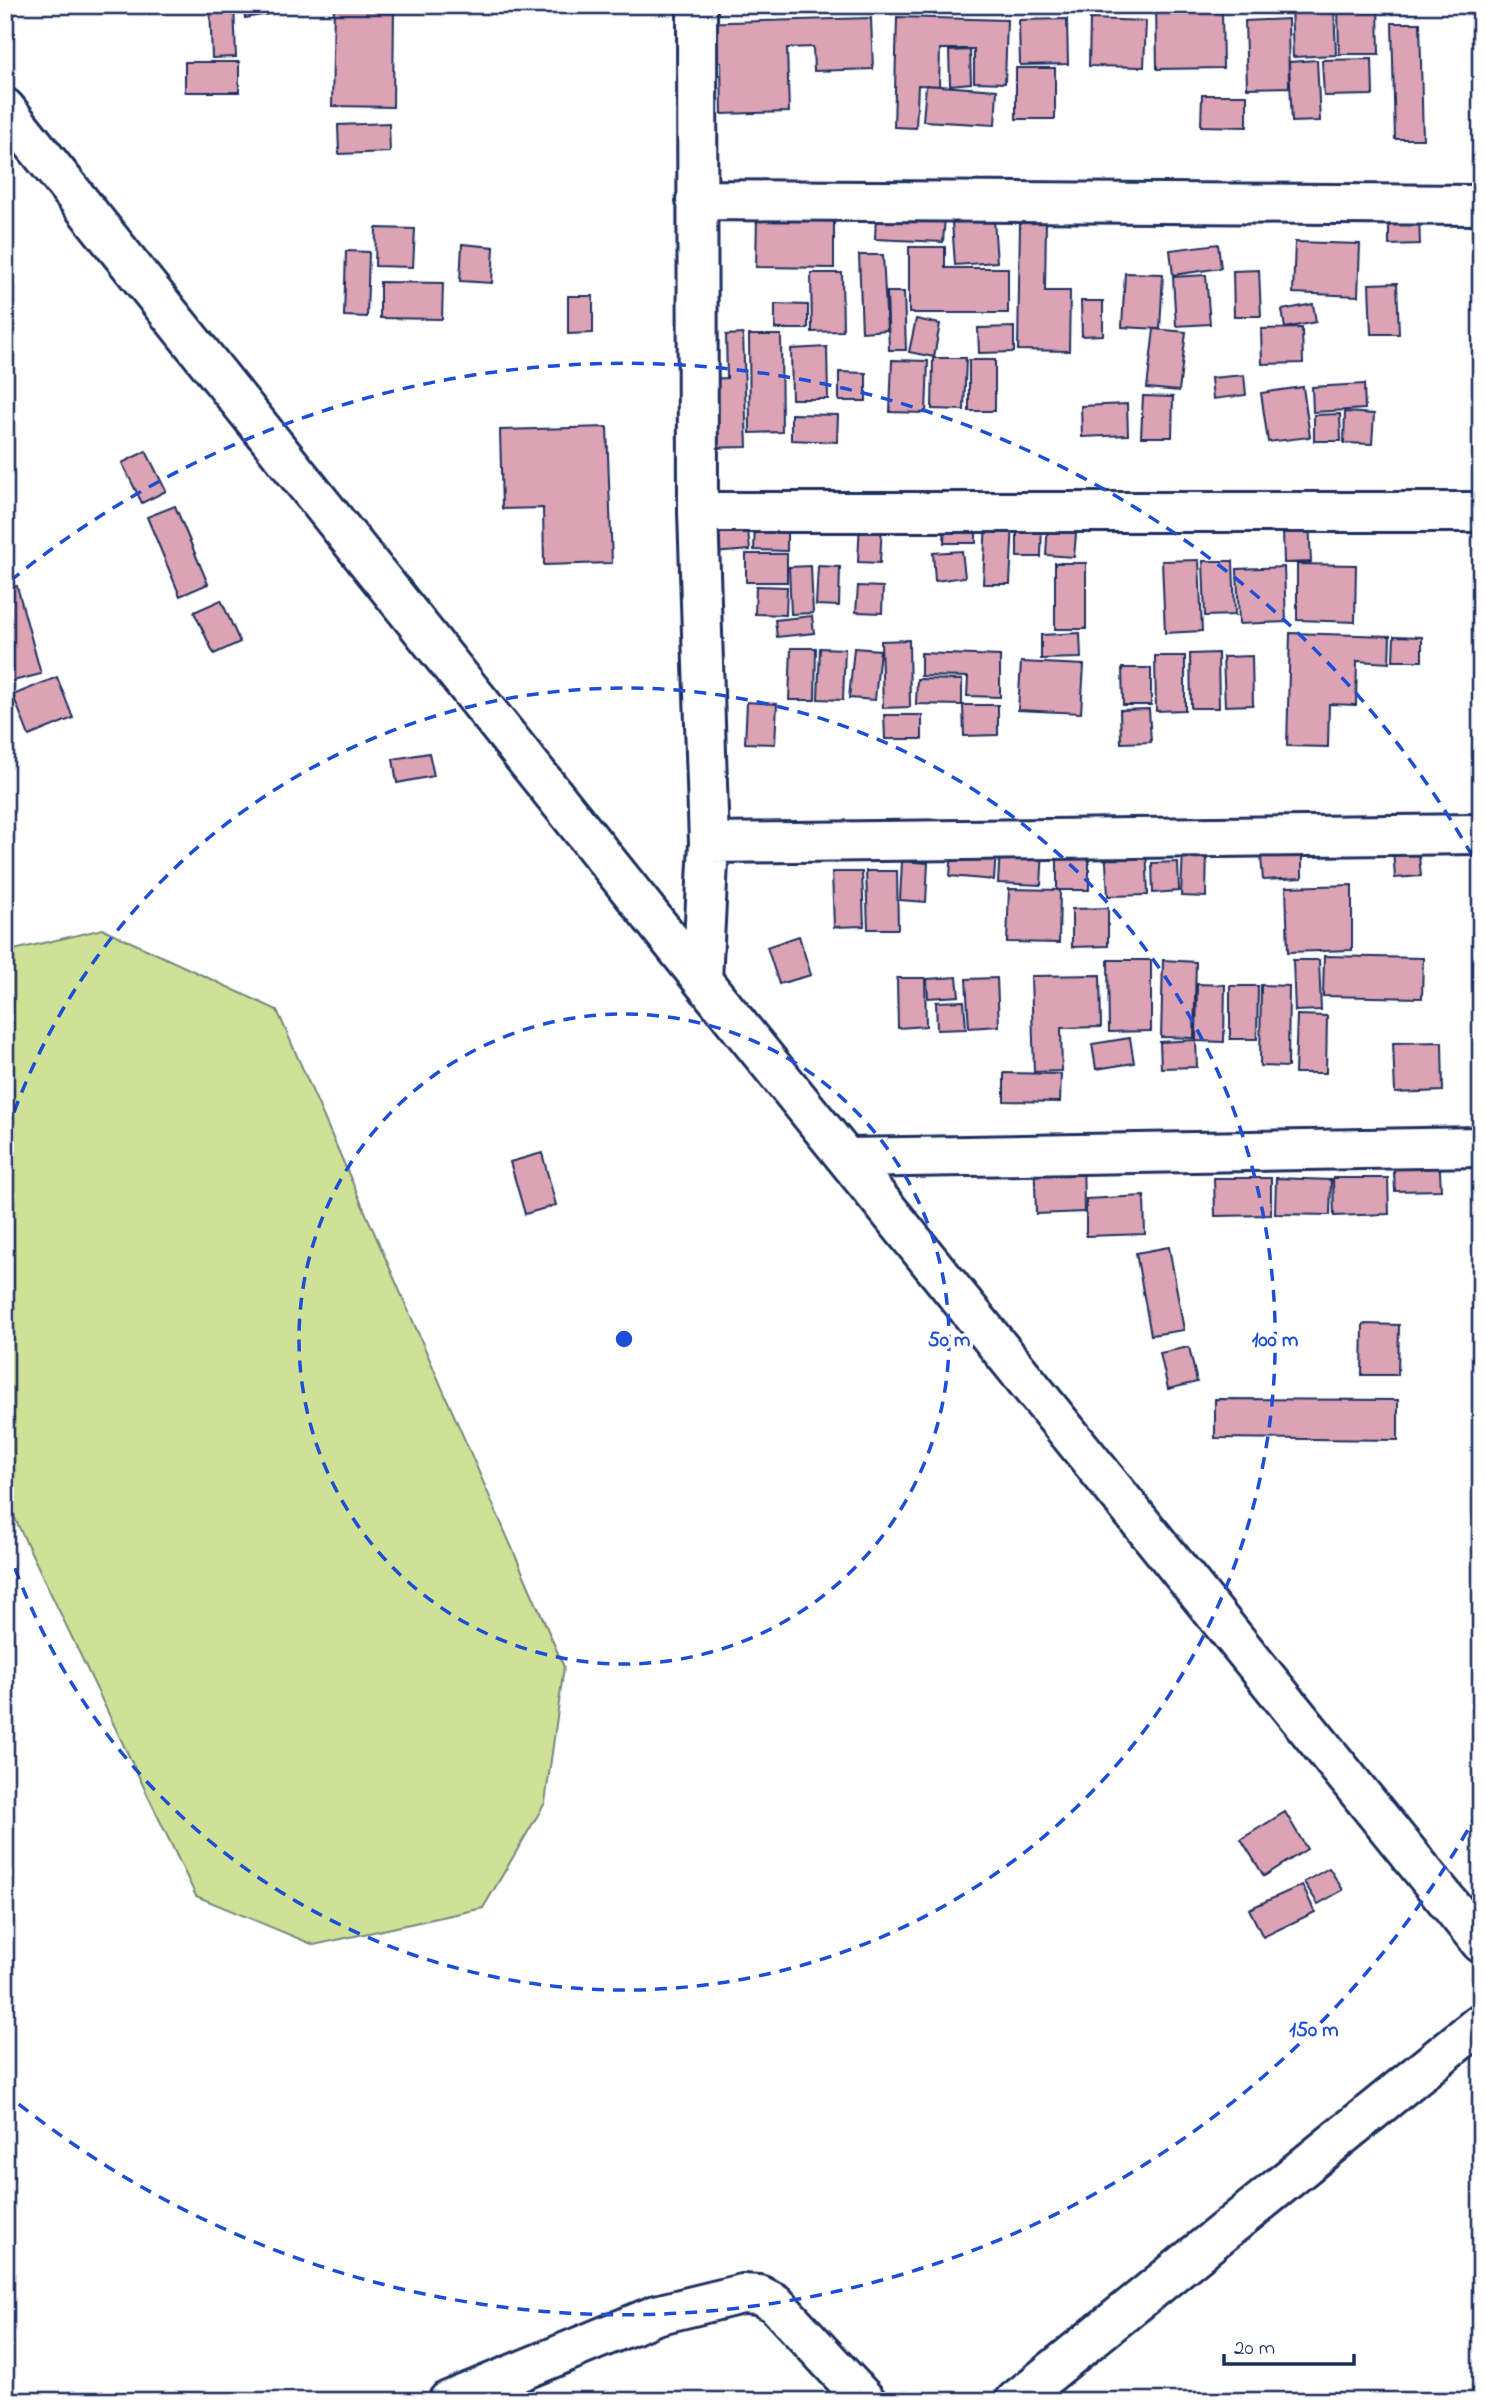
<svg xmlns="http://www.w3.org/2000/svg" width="1486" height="2406" font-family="'Indie Flower',sans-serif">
<rect width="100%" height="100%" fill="#fff"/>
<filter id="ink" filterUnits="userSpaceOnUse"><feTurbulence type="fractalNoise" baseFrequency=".0143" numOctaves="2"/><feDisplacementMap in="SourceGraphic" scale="14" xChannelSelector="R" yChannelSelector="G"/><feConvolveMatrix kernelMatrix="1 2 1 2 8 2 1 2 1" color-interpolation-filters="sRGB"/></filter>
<g filter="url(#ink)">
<path fill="#cee196" stroke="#74887a" stroke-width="2" d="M103,929L277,1010L564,1667L545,1803L483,1908L314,1945L196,1896L5,1498V952Z"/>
<path fill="#dba3b4" stroke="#1b2f5e" stroke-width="2" d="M210,5H234L236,57L212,58Z
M243,5H267L269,14L245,18Z
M334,5H394L393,107L332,106Z
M1156,5H1180V12L1222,11L1223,68L1157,69Z
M1291,5H1334L1336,55L1293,57Z
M1338,5H1378L1379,54H1339Z
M897,17L1007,20L1005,83L974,82V49H940L939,86L918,85L916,128L894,127Z
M871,18L873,69L814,71L813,47L787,48L789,112L722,114L721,62H697L696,23Z
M1067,19L1068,64L1020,65L1019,20Z
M1090,19L1146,21L1144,67L1089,66Z
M1288,19L1289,87L1247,88L1245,21Z
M1392,23H1420L1423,139H1395Z
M970,50L971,83L950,85L949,51Z
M1372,59L1373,95L1324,96L1322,60Z
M1317,60L1320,121L1292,122L1289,62Z
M185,62H239V92H185Z
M1016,68H1055V119H1016Z
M926,85L997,90L995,125L923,121Z
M1202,95H1247V127L1201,126Z
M389,123L390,152L339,154L338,125Z
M876,215L945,217L943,242L875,239Z
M757,216L834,217V268L756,267Z
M1419,216L1420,244L1389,245V217Z
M994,220L997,262L955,265L952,222Z
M1020,221H1046L1045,291H1070L1069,351L1018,350Z
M376,228L415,229L413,267L375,266Z
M1295,242L1360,244L1358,296L1293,293Z
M462,244L494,247L492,283L460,281Z
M1218,244L1221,268L1173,275L1170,250Z
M909,247H945V268H1008V313H909Z
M346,251L369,252L367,317L344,316Z
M859,255H883L887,330L862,332Z
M1259,270L1261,316H1234L1233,271Z
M811,273H842L843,331L812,332Z
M1125,273L1163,274L1160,329L1122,327Z
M1206,275L1210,324L1176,326L1173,277Z
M380,282L443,283L442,319L380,318Z
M1397,283L1399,334H1371L1369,284Z
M887,292H904L906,350H889Z
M568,296H593V333L568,334Z
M1081,301H1103V335L1082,336Z
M775,304L808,305V329H775Z
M1313,304L1316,322L1285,328L1282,310Z
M916,319L940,324L934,357L909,352Z
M1014,327V352L979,353L978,328Z
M1302,328L1303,363L1262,364L1261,329Z
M1154,329L1186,332L1179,391L1147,388Z
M743,334L747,447L703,448L700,379L727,378L726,335Z
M749,335H781L782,432L750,433Z
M827,347L828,399H792L791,349Z
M933,358H966L964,410L932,409Z
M892,360L928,361L926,413L890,412Z
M969,360H995V411H969Z
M839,372L866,373V401H839Z
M1244,375L1246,395L1213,399L1211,378Z
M1364,384L1365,409L1313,412L1312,387Z
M1303,387L1310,437L1268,442L1261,393Z
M1143,396L1173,397L1172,437H1141Z
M1127,404L1128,435L1082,437L1081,406Z
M1345,412L1374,414L1372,444L1344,443Z
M791,414L838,415L837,442L791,440Z
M1340,414L1341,441H1314V415Z
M607,427L612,563L544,565L543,508L502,509L500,430Z
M146,451L166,491L142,503L122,463Z
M1308,498L1311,562L1284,563L1282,499Z
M175,506L208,584L180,596L147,517Z
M945,519L976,520V543H944Z
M986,520L1013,521L1010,584H983Z
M747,521L750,550L713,553L710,525Z
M860,521L882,522L880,563L858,562Z
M1017,521L1042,522L1041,557H1017Z
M1048,521L1077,523L1074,557L1046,555Z
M755,523L787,524V551L754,550Z
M962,551L965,577L935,581L933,553Z
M746,554H787V582H746Z
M1199,560L1202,631L1165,633L1162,561Z
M1203,561H1233L1235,615L1205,616Z
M1055,563H1086V629H1055Z
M1297,564L1356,565L1355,622L1297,620Z
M811,566L813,613L791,614L789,567Z
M818,566L840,567L839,606L816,605Z
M1284,567L1286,622L1239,624L1237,569Z
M17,586L41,674L5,683V589Z
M756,586L787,587L786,615L755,614Z
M858,586L883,587L882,613L856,612Z
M221,600L240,642L214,654L194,612Z
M812,616L814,633L777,637L775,620Z
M1080,633L1081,658L1041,659V635Z
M1290,633L1390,636L1389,663L1357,661L1356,705L1329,704L1328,747L1287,746Z
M1394,636L1422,637V661H1393Z
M909,640L910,707L883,708L881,641Z
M791,648H816L815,700H789Z
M820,648L845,649L843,700L818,699Z
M854,648L880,650L875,700L849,698Z
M921,653L1000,656V697L967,696L968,677L921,676Z
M1218,653L1219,708H1191L1190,654Z
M1155,656H1185V710L1156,711Z
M1252,656L1253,705L1225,706L1223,657Z
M1021,662L1084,665L1081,713L1018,710Z
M1122,668H1151V705H1123Z
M57,677L73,718L29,736L13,695Z
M917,679L962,680V705L916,704Z
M747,702L777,704L775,744L745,743Z
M963,705H998V735L964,736Z
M1149,709L1151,742L1121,743L1120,710Z
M884,715H922V739H885Z
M429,753L434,776L397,783L393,759Z
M1146,844L1148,895L1108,896L1105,846Z
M1418,846L1421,876L1395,878L1393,849Z
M1183,847L1207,848L1206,897L1181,896Z
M952,848L996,851L994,880L950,876Z
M1000,849L1043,850L1041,885L998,883Z
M1302,855V878L1263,880L1261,857Z
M1057,857H1089V890H1057Z
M902,861L928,863L926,902L900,900Z
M1178,862L1179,891L1153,893L1152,863Z
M866,871H897L898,929H868Z
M832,872H862L864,926L834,927Z
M1352,885V950L1288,952L1286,887Z
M1009,889L1060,890L1059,943L1007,942Z
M1108,908V946L1072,947V909Z
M799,936L811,975L779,984L767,947Z
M1324,956L1423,958L1422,998L1323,996Z
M1108,960H1151V1031L1109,1032Z
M1163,960L1196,962L1194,1038L1161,1037Z
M1293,960H1319L1321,1010L1295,1011Z
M1100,975L1101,1027L1061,1028L1062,1071L1034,1072L1031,976Z
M957,977L959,996L928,998L927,979Z
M897,978H925L926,1026L898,1028Z
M997,978L999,1026L969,1028L966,979Z
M1197,984L1225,985L1224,1042L1196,1041Z
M1261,985L1289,986L1288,1067L1260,1066Z
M1230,986H1258L1257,1039H1230Z
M964,1001L966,1029L937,1030L936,1002Z
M1297,1015L1327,1016L1326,1073H1295Z
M1130,1038L1134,1063L1096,1069L1092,1044Z
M1196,1040L1197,1067L1161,1068L1160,1042Z
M1442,1042L1443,1091L1395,1093L1393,1043Z
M1004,1073L1061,1074L1060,1102L1004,1101Z
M1083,1152L1084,1212L1036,1214L1034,1154Z
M1439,1152L1441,1190L1395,1191L1393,1154Z
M542,1153L556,1205L525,1214L510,1162Z
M1214,1178H1271V1215L1215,1216Z
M1276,1178L1331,1180L1330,1215L1275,1214Z
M1333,1178H1388L1389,1214L1334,1216Z
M1144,1196L1145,1234L1086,1236V1199Z
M1169,1247L1184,1330L1151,1335L1136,1253Z
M1363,1324L1399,1325L1398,1375H1362Z
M1189,1347L1197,1382L1168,1389L1160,1353Z
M1215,1399L1398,1400V1440L1215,1438Z
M1285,1812L1307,1849L1264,1876L1241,1839Z
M1329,1868L1343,1890L1318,1904L1304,1882Z
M1302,1885L1315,1912L1263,1937L1249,1909Z"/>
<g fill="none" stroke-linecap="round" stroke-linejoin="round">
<defs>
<path id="minor" d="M697,5L698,512L709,843L702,980
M5,108L702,980L1481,1943
M696,200L1481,205
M698,512H1481
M709,843L1481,834
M847,1158L1481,1147
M448,2401L656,2315L742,2294L759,2295L775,2303L866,2401
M1015,2401L1481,2023"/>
</defs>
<use href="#minor" stroke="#1b2f5e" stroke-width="44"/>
<use href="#minor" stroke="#fff" stroke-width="38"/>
</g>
</g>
<g fill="none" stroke="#1d4ed8" stroke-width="3.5" stroke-dasharray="12 9">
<circle cx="624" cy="1339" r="325"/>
<path d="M7 1132A651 651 0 1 1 7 1546"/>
<path d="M1478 1812A976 976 0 0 1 10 2097M10 581A976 976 0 0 1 1478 866"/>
</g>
<circle cx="624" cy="1339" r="10" fill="#1d4ed8" stroke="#fff" stroke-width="3.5"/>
<g font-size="21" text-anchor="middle" font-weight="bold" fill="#1d4ed8" stroke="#fff" stroke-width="7" stroke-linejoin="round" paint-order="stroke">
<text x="949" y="1346">50 m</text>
<text x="1275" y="1346">100 m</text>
<text x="1314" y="2036">150 m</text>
</g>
<rect width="1486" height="2406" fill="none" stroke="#fff" stroke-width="28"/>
<rect x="14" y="14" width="1458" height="2378" fill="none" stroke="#1b2f5e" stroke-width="2.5" filter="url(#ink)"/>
<path d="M1224 2354v10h130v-10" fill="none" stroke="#1b2f5e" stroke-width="3.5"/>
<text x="1234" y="2354" font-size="21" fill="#1b2f5e" stroke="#ffffff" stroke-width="5" paint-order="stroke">20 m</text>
</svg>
